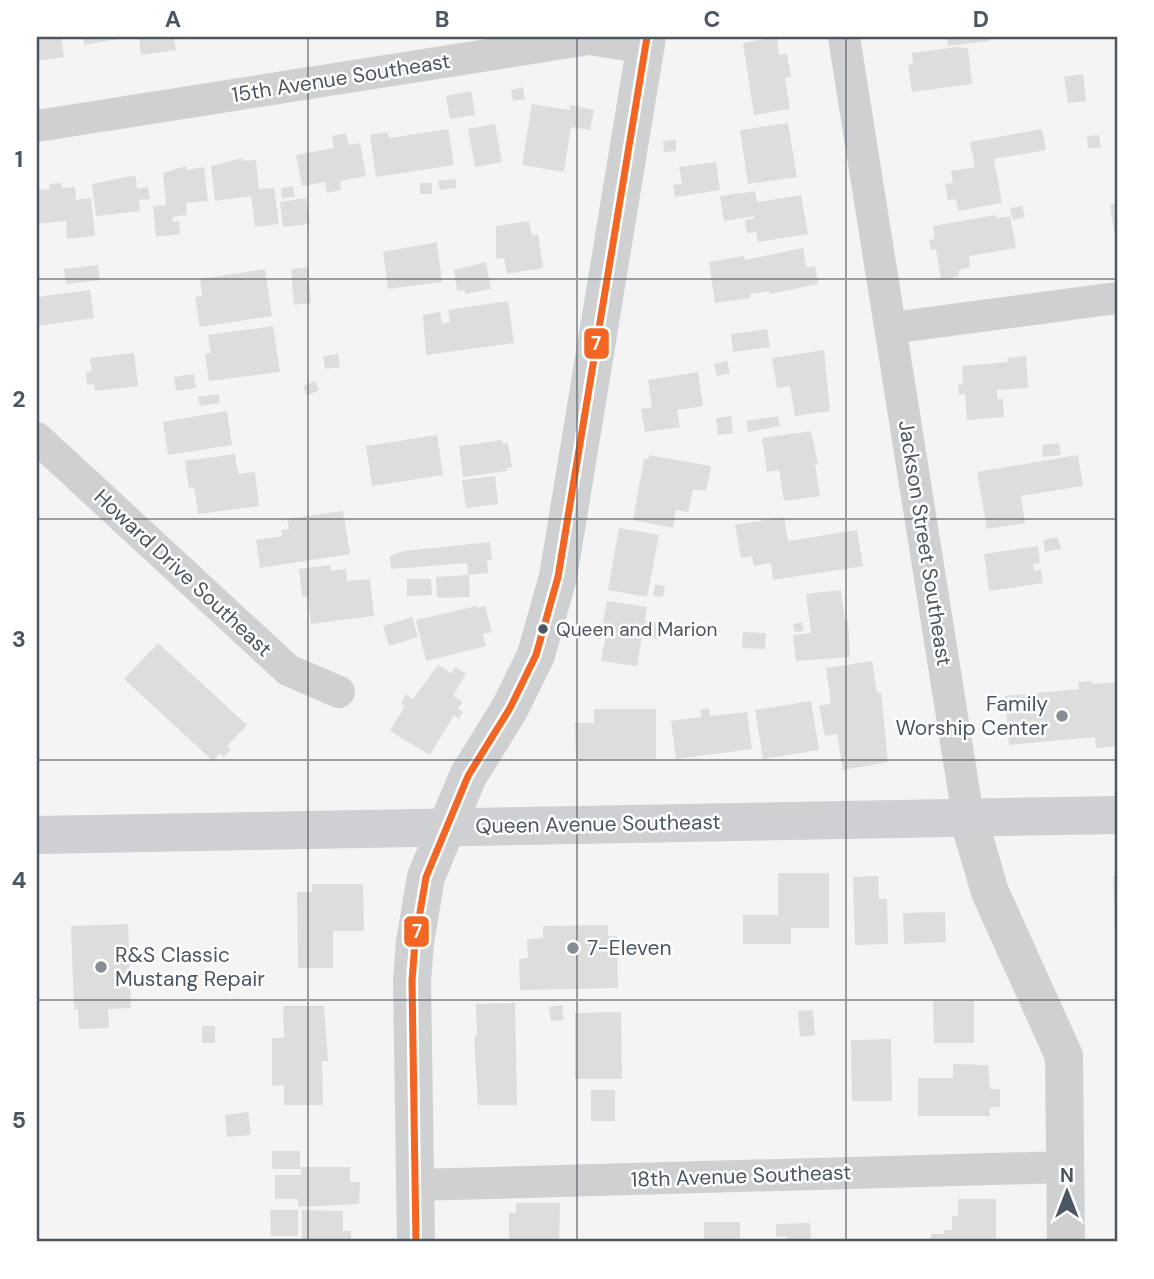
<svg xmlns="http://www.w3.org/2000/svg" width="1154" height="1279" font-family="'DM Sans',sans-serif">
<rect width="100%" height="100%" fill="#f4f4f4"/>
<path fill="#ddddde" d="M37,37H61L64,57L37,61Z
M83,37H122L123,38L84,45Z
M139,37H174L176,50L141,55Z
M777,37L779,55L787,54L791,77L785,78L790,109L754,115L743,43Z
M947,37H988L989,41L948,46Z
M957,47L968,48L972,84L912,92L908,65L913,64L912,53Z
M1083,74L1086,101L1068,103L1064,77Z
M523,87L525,99L513,101L511,90Z
M471,91L475,115L450,119L446,96Z
M532,104L570,110V105L594,110L590,130L571,127L564,172L522,165Z
M788,123L797,177L748,184L740,130Z
M495,124L502,162L475,167L468,129Z
M448,129L454,165L376,177L370,135L388,132L389,138Z
M1042,129L1046,150L994,159L1002,203L958,211L956,199L948,200L945,184L953,183L951,171L975,167L970,142Z
M346,133L349,145L360,143L366,176L340,181L341,190L327,193L325,182L302,186L296,155L334,148L332,136Z
M1099,135L1101,147L1088,149L1087,136Z
M676,140V151L664,152L663,141Z
M242,158L243,161L256,160L259,189L274,188L279,224L255,227L251,196L215,201L211,166Z
M716,162L720,190L675,197L673,185L682,184L679,167Z
M186,166L187,170L204,167L208,201L186,203L187,215L172,217L173,222L179,221L180,234L156,237L153,206L166,205L163,173Z
M131,176L136,177L137,189L148,187L150,199L139,200L140,211L96,216L92,184Z
M456,179V188L440,190L438,181Z
M62,183V188L75,187L76,200L91,198L95,236L67,239L66,221L37,224V190L50,189L49,184Z
M420,183H432V194H420Z
M293,186L295,197L282,198L281,188Z
M755,191L757,202L801,195L808,234L758,242L756,232L747,233L745,220L754,219L753,216L724,221L720,196Z
M306,198L310,224L283,227L280,202Z
M1117,203V232H1114L1110,204Z
M1022,206L1025,217L1013,220L1010,208Z
M996,215V218L1010,216L1016,248L969,256L970,267L959,270V276L941,280L936,249L931,250L929,240L935,239L933,226Z
M529,221L532,236L538,234L543,268L507,274L504,258L496,259V226Z
M437,242L442,282L388,289L383,252Z
M803,248L806,267L815,266L818,284L770,294L769,291L750,294V298L715,303L709,262L744,256L745,260Z
M486,262L491,289L465,294V290L457,291L454,270Z
M98,265L100,280L66,284L64,269Z
M308,267L311,303L294,305L291,269Z
M265,269L272,316L200,327L195,297L202,296L200,279Z
M90,290L94,318L37,326V297Z
M508,301L514,343L426,355L423,315L440,312L442,324L450,322L448,310Z
M273,326L280,372L209,381L205,354L211,353L208,335Z
M767,329L770,347L733,352L731,334Z
M824,350L830,411L795,416L790,386L777,388L772,358Z
M134,353L138,386L95,391L94,384L87,385L86,372L92,371L90,358Z
M338,354L340,367L325,369L323,356Z
M1026,356L1028,388L997,390V399H1003L1004,417L967,420L965,394L959,395L958,385L963,384L962,366L1008,362L1007,358Z
M727,361L730,373L717,376L714,364Z
M698,372L703,406L677,410L680,427L645,432L641,409L652,408L648,380Z
M194,374L196,388L176,391L174,377Z
M315,381L319,390L307,396L303,386Z
M219,394L220,403L200,406L198,397Z
M227,411L232,445L168,455L163,422Z
M731,416L733,433L718,435L716,418Z
M778,416L780,426L748,432L746,421Z
M811,431L818,464L815,465L820,496L784,501L779,470L767,472L762,438Z
M437,435L443,475L372,486L366,446Z
M502,440L503,444L508,443L512,467L506,468L507,471L463,477L459,446Z
M1059,443L1061,455L1043,457L1042,445Z
M235,454L238,474L255,472L259,506L198,514L194,487L189,488L185,461Z
M649,455L711,466L706,491L693,489L688,512L676,510L673,528L633,520L644,459H648Z
M1078,455L1083,486L1021,496L1025,523L987,529L977,472Z
M495,476L498,504L466,508L462,480Z
M343,511L350,554L260,568L256,540L282,536L281,530L289,529L287,519Z
M784,517L788,541L857,530L863,566L773,580L771,563L754,566L752,556L741,558L735,525Z
M619,528L659,535L647,597L608,590Z
M1058,537L1061,549L1045,552L1043,540Z
M490,542L492,560H487L488,573L468,575L467,563L391,569L390,556L404,551Z
M1038,546L1040,563L1033,564L1034,571L1041,570L1043,583L989,591L984,554Z
M330,565L331,571L346,569L347,581L370,579L374,616L311,624L308,596L302,597L299,569Z
M469,575L470,597L437,598L436,577Z
M407,579H431L432,595L407,596Z
M655,584L665,586L663,597L653,596Z
M841,590L845,620H848L850,657L796,661L793,635L811,633L806,594Z
M607,601L647,607L645,620L660,623L657,639L642,636L637,666L601,661L606,634L601,633Z
M476,606L477,608L485,606L492,632L483,634L486,646L426,661L416,620Z
M412,617L418,637L389,646L383,626Z
M802,622L804,631L795,632L793,624Z
M743,632L766,633L765,649L742,648Z
M158,643L247,725L227,746L231,749L224,757L220,753L213,761L124,679Z
M872,661L877,693L881,692L888,762L843,770L837,734L825,736L819,706L831,703L826,668Z
M438,665L451,673L455,667L466,674L453,696L463,702L458,708L463,712L459,719L454,715L430,755L390,731L405,706L401,703L406,694L413,699Z
M1091,681L1092,684L1117,682V746L1096,748L1095,737L1009,745L1005,696L1079,689L1078,682Z
M811,701L819,750L763,759L755,710Z
M709,708L710,716L747,712L752,749L676,759L671,721L701,717L700,710Z
M594,709H656V759H576L575,723H594Z
M778,873H829V928H791V944H743V915H778Z
M878,876L879,899H887L888,944L855,945L853,877Z
M1113,876H1117V935H1115Z
M312,884H363L364,931H333V968H298L297,892H312Z
M945,912L946,942L904,944L903,913Z
M128,924L131,1008L108,1009L109,1028L79,1029L78,1009L74,1010L71,926Z
M608,925V936H617L618,988L520,990L519,959L528,958L527,939L543,938V926Z
M933,1001H974V1043H934Z
M515,1003L517,1105H478L474,1036H477L476,1004Z
M562,1005L564,1020L551,1021L549,1007Z
M283,1006H324L328,1061H322L323,1105H284V1085L272,1086V1038H284Z
M813,1010L815,1035L800,1037L798,1011Z
M621,1012L622,1079H575V1013Z
M202,1026H215V1043H202Z
M891,1039L892,1101H852L851,1040Z
M953,1064L988,1065L990,1089H1000V1107H990V1116H918V1078H953Z
M591,1090H615V1121H591Z
M248,1112L251,1135L227,1137L225,1115Z
M272,1151H300V1167H350V1182H360L359,1204L298,1207V1199H275V1175H301V1169H272Z
M958,1199H996V1242H931V1234H944V1230H952V1216H958Z
M516,1203H560L559,1242H509V1213H516Z
M270,1210H298V1236H271Z
M302,1210L343,1211V1231H351V1242H266V1239H302Z
M704,1222H740V1242H704Z
M810,1223L811,1242H786V1236L776,1237V1224Z"/>
<g fill="none" stroke-linecap="round" stroke-linejoin="round">
<path stroke="#ced0d2" stroke-width="32" d="M844,37L968,817
M37,126L589,39L645,48
M891,328L1117,298
M37,438L288,670L339,692
M416,1185L1066,1167"/>
<path stroke="#ced0d2" stroke-width="38" d="M968,817L990,892L1064,1056L1066,1242
M416,1242L412,981L415,942L426,877L468,776L510,708L536,655L558,577L647,37"/>
<path stroke="#ced0d4" stroke-width="38" d="M37,835L1117,815"/>
<defs>
<path id="bus-1" d="M416,1242L412,981L415,942L426,877L468,776L510,708L536,655L558,577L647,37"/>
</defs>
<use href="#bus-1" stroke="#fff" stroke-width="12"/>
<use href="#bus-1" stroke="#f26522" stroke-width="7"/>
</g>
<path fill="none" stroke="#4a5661" stroke-width="2" stroke-opacity="0.55" d="M308,37V1242M577,37V1242M846,37V1242M37,279H1117M37,519H1117M37,760H1117M37,1000H1117"/>
<circle fill="#4a5661" stroke="#fff" stroke-width="2.5" cx="543" cy="629" r="6"/>
<g fill="#868d94" stroke="#fff" stroke-width="2.5">
<circle cx="1062" cy="716" r="7"/>
<circle cx="573" cy="948" r="7"/>
<circle cx="101" cy="967" r="7"/>
</g>
<g text-anchor="middle" stroke-width="5" stroke-linejoin="round" paint-order="stroke">
<g font-size="19" fill="#4a5661" stroke="#fff" text-anchor="start">
<text x="556" y="636">Queen and Marion</text>
</g>
<g font-size="21" fill="#4a5661" stroke="#fff">
<text transform="translate(341 78) rotate(-9)" y="7">15th Avenue Southeast</text>
<text transform="translate(925 543) rotate(81)" y="7">Jackson Street Southeast</text>
<text transform="translate(183 573) rotate(43)" y="7">Howard Drive Southeast</text>
<text transform="translate(598 824) rotate(-1)" y="7">Queen Avenue Southeast</text>
<text transform="translate(741 1176) rotate(-2)" y="7">18th Avenue Southeast</text>
</g>
<g font-size="21" fill="#4a5661" stroke="#fff" text-anchor="start">
<text x="1048" y="711" text-anchor="end">Family<tspan x="1048" dy="24">Worship Center</tspan></text>
<text x="587" y="955">7-Eleven</text>
<text x="115" y="962">R&amp;S Classic<tspan x="115" dy="24">Mustang Repair</tspan></text>
</g>
</g>
<g stroke="#fff" stroke-width="2.5">
<rect x="583" y="327" width="27" height="33" rx="7" fill="#f26522"/>
<rect x="403" y="915" width="27" height="33" rx="7" fill="#f26522"/>
</g>
<g font-size="19" text-anchor="middle" font-weight="bold" fill="#fff">
<text x="596" y="350">7</text>
<text x="417" y="938">7</text>
</g>
<rect width="1154" height="1279" fill="none" stroke="#ffffff" stroke-width="77"/>
<g transform="translate(1067 1192)" stroke="#ffffff" stroke-width="5" paint-order="stroke">
<path d="M0-5L12 26L0 18L-12 26Z" fill="#4a5661"/>
<text y="-10" font-size="19" font-weight="bold" text-anchor="middle" fill="#4a5661">N</text>
</g>
<rect x="38" y="38" width="1078" height="1202" fill="none" stroke="#4a5661" stroke-width="2.5"/>
<g font-size="23" text-anchor="middle" font-weight="bold" fill="#4a5661">
<text x="173" y="27">A</text>
<text x="442" y="27">B</text>
<text x="712" y="27">C</text>
<text x="981" y="27">D</text>
<text x="19" y="167">1</text>
<text x="19" y="407">2</text>
<text x="19" y="647">3</text>
<text x="19" y="888">4</text>
<text x="19" y="1128">5</text>
</g>
</svg>
